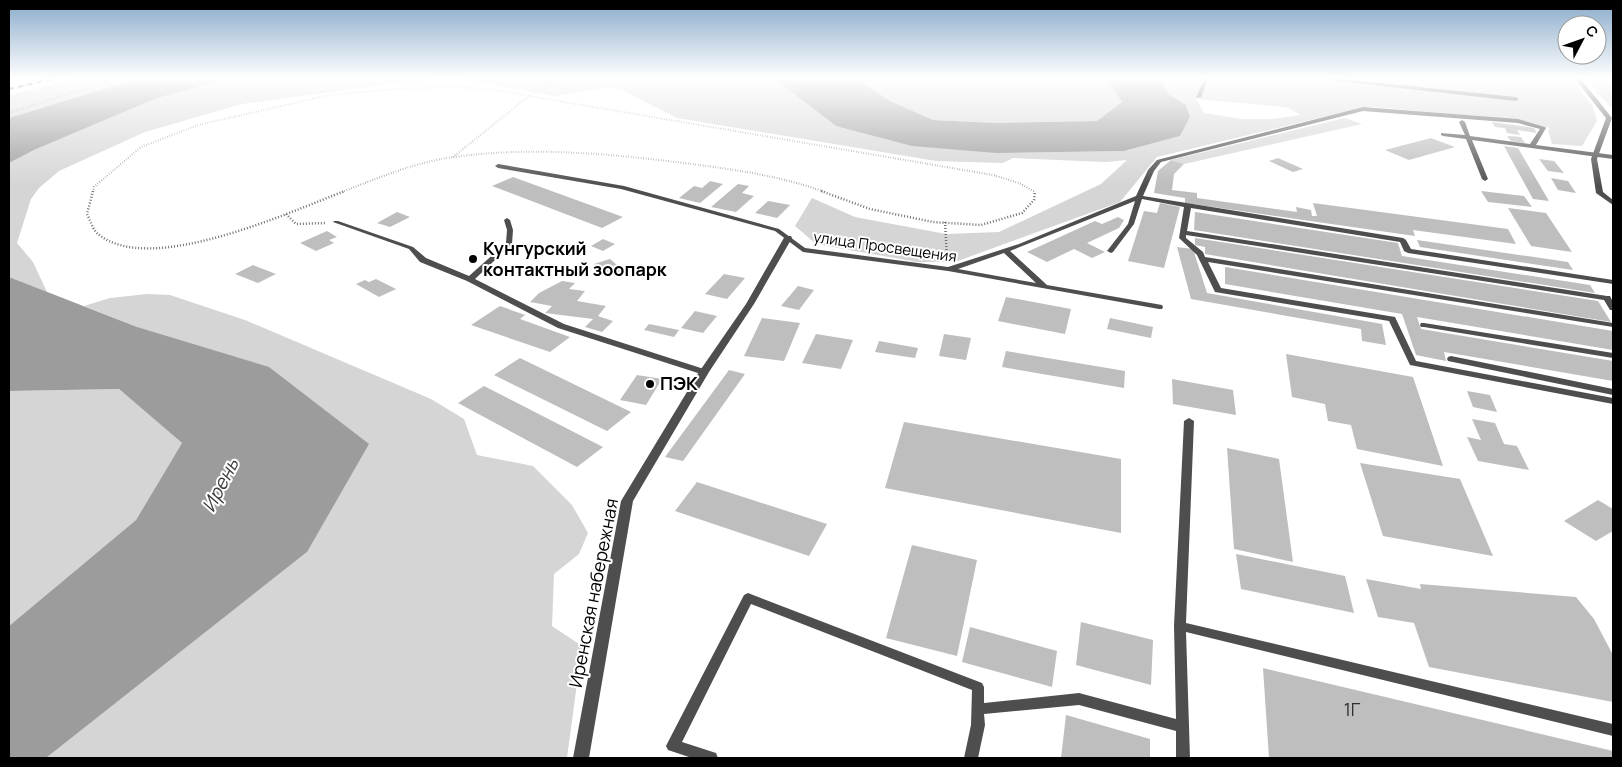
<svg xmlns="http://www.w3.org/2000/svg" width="1622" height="767" font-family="Manrope,sans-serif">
<rect width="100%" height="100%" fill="#fff"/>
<path fill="#d5d5d5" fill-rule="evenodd" d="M76,79H136L9,118V95Z
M227,79H460L421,80L242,104L145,132L59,171L39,188L31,199L17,243L33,262L47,292L9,277V163L34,150L157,98Z
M461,79H769L780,83L836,126L996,153L1124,151L1180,136L1190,117L1186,105L1168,94L1161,79H1571L1593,107L1597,121L1582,146L1552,144L1548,130L1550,128L1521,120L1375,107L1360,108L1157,157L1120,202L955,262H917L816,244L795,226L812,198L855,217L946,234L999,232L1101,184L1127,160L1106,162L1013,158L1003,163L936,161L677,118L622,90L609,87L554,96ZM1196,99L1286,107L1301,115L1272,119H1242L1204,113Z
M857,79H1107L1122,102L1097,121L997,123L933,120L890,101Z
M1590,79H1613V109L1596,92Z
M1345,118L1362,124L1184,164L1171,160Z
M147,294L170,295L245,320L431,399L464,419L477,455L533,466L572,505L588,533L579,554L554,574L552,626L582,646L567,758H46L307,552L137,327L84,306L110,298Z
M119,389L182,443L136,520L9,626V391Z"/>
<path fill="#9c9c9c" d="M136,79H227L157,98L34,150L9,163V118Z
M769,79H857L890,101L933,120L997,123L1097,121L1122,102L1107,79H1161L1168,94L1186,105L1190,117L1180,136L1124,151L996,153L912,146L836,126L780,83Z
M9,277L137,327L269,367L369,444L307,552L46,758H9V626L136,520L182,443L119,389L9,391Z"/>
<path fill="#bebebe" d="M1492,122L1534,128L1537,133L1517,130L1520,135L1507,133L1505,128L1495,127Z
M1507,136L1521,137L1525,143L1511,141Z
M1431,138L1455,147L1409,160L1385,150Z
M1504,146L1518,148L1549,201L1533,199Z
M1278,158L1303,169L1293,172L1269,161Z
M1539,159L1554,161L1564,173L1548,171Z
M1171,160L1184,164L1174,174L1172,190L1197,193V198L1297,212L1296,207L1311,210L1312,216H1317L1313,203L1508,229L1516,244L1413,230L1415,236L1185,203V198L1154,193L1158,171Z
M513,177L623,217L602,228L492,186Z
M1551,178L1568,181L1576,193L1558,190Z
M710,181L723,184L700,203L679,198L694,186L702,188Z
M738,184L749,186L742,193L754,196L736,212L711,207Z
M1481,191L1524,196L1532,207L1488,202Z
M768,201L790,205L777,218L755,213Z
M1160,203L1180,207L1164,268L1128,261L1144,211L1157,213Z
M1508,208L1546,213L1572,252L1531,246Z
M397,212L410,217L390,227L377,223Z
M1195,212L1398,243L1402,256L1590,285L1595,293L1194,230Z
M1118,217L1124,220L1119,228L1087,243L1105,252L1092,258L1074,249L1047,262L1027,252L1095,221L1102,224Z
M327,231L337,237L329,240L334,243L316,251L300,243Z
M1195,238L1598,301L1611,322L1205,254V247L1195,245Z
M603,239L615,244L603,251L591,246Z
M1417,240L1568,262L1573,270L1420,247Z
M1177,247L1193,249L1207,293L1382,324L1386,345L1362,341L1361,329L1191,299Z
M610,259L624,271L607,276L594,264Z
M253,265L276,274L258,283L235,274Z
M1225,267L1613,331V350L1417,317L1421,329L1613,361V381L1444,352L1446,361L1416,355L1402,314L1225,284Z
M724,274L745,278L727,299L705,294Z
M376,279L396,289L379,297L356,284L365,280L369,282Z
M562,281L575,283L569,289L585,291L577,301L606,306L598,316L613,321L602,332L585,327L593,319L545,313L552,306L530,302L539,293Z
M798,286L814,290L799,310L781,306Z
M1006,297L1071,309L1065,334L998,321Z
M500,306L525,315L520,319L570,337L550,352L471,325Z
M695,311L717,316L703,333L681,328Z
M762,318L800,323L784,361L744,356Z
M1110,318L1153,327L1151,338L1107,329Z
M649,324L679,330L674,337L644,330Z
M816,334L853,340L841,369L802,363Z
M944,334L971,338L966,360L939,356Z
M879,341L918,348L915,358L875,352Z
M1006,351L1125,371L1124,388L1002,367Z
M1286,354L1413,377L1443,466L1357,449L1351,425L1328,421L1325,404L1292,397Z
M520,358L631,412L607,431L494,375Z
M729,370L745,374L683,461L665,457Z
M637,375L662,379L646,405L620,400Z
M1172,379L1233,390L1236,415L1173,404Z
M484,386L603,447L577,467L458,403Z
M1467,391L1490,395L1497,412L1473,407Z
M1472,419L1495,423L1504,444L1517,446L1529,470L1478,461L1467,437L1481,440Z
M904,422L1121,459V533L885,488Z
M1227,448L1279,459L1293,562L1234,549Z
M1360,463L1460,479L1493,556L1383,536Z
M697,482L827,524L809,556L675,511Z
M1598,500L1613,509V531L1596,541L1564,521Z
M912,545L977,560L957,656L886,638Z
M1236,554L1345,576L1354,613L1241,589Z
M1366,579L1421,589L1420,584L1576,597L1594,619L1613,655V702L1429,667L1414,623L1378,617Z
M1081,622L1153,640L1151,685L1076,665Z
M970,627L1057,651L1052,687L962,662Z
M1263,668L1613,751V758H1269Z
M1066,715L1150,739V758H1061Z"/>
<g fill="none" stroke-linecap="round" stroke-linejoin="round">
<path stroke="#707070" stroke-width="2" stroke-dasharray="0.5 2" stroke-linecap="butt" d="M9,113L115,79
M453,157L529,96L560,79
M93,192L94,187L141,147L198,125L330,95L396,89L458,87L494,90L993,175L1019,183L1035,192
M342,192C378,178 415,162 454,157C533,146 613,154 692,164C737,170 781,176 825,192"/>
<path stroke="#707070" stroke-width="2.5" stroke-dasharray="1 2" stroke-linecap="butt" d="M93,191L87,214C90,220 93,230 98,234C150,277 289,212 345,191
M821,191L870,209L933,222L981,225L1022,213L1034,200L1035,191
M286,214L296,224L326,223
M945,222L947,257"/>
<path fill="#4e4e4e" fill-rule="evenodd" d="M1204,79H1208L1201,97L1196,98Z
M1326,79H1342L1516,97L1519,99L1516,101L1328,80Z
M1363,107L1518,119L1545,127L1546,128L1536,145L1613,155V159L1472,140L1488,179L1485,181L1482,179L1466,139L1443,136L1441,135V133L1465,135L1459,122L1462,120L1465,122L1470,136L1530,144L1540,129L1518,123L1363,111L1161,162L1154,171L1143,196L1403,238L1406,240L1411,249L1613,280V284L1408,253L1404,251L1400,242L1191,208L1187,231L1607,296H1610L1613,302V310H1610L1604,300L1186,235V238L1203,252L1205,257L1613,323V327L1208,262L1221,288L1395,317L1416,361L1613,398V404L1410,365L1389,321L1215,292L1197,255L1179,238L1184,207L1142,199L1134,224L1113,252L1111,253L1107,251L1128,224L1135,201L1010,251L1047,285L1162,305L1163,307L1162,309H1159L948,271L803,252L775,231L621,189L498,168L495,166L498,164L624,186L779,229L805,248L948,267L1019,244L1136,196L1148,170L1157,160ZM1004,253L1036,283L958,269Z
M507,218L510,220L513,230L512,244L475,279L564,324L707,370L708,372L707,374H701L558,328L467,281L420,262L409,249L333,222L334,221H338L413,247L426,258L469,276L506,243L507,230L504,220Z
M1421,323H1424L1613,353V358L1424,327H1421L1420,325Z
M1451,356L1613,389V395L1448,361L1447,359L1448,357Z
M1189,418L1194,421L1186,623L1613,724V736L1186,632L1190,758H1176V731L1079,705L984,714L985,725L978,758H964L971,725L972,690L751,604L682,742L716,753L718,758H692L668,750L666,746L668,742L744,595L748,593L982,683L984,687V703L1079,693L1176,719L1174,626L1184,421Z"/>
<path fill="#4e4e4e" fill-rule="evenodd" d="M785,236H791L792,238L754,304L709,372L633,501L589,758H573L621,501L699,372L746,304Z"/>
<path fill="#4e4e4e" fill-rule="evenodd" d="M1575,79H1581L1612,118L1597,159L1603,192L1613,200V205L1596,193L1591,159L1606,118Z"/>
<path stroke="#000" stroke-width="2.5" stroke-dasharray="5 2 0.5 2" stroke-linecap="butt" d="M9,89L51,79"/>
</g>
<linearGradient id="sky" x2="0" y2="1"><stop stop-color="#89aaca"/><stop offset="0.42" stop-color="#fff"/><stop offset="1" stop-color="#fff" stop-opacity="0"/></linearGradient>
<rect width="1622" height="186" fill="url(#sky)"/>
<g fill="#000" stroke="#fff" stroke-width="2">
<circle cx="473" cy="259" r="5"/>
<circle cx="650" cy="384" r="5"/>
</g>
<g text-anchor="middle" stroke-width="4" stroke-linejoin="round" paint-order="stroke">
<g font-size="15" fill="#000" stroke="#fff">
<text transform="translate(885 247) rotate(8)" y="5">улица Просвещения</text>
</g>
<g font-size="18" font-weight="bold" fill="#000" stroke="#fff" text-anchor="start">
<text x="483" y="255">Кунгурский<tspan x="483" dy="21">контактный зоопарк</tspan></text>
<text x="660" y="390">ПЭК</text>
</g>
<g font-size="18" fill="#000" stroke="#fff">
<text transform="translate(594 593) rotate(-79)" y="6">Иренская набережная</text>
</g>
<g font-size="18" fill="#303030">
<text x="1352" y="716">1Г</text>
</g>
<g font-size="19" font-style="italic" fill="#3d3d3d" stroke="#fff">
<text transform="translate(220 485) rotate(-63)" y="7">Ирень</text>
</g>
</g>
<rect width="1622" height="767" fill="none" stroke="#000000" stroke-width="20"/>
<g transform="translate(1582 40) rotate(49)"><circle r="24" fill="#ffffff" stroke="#999999"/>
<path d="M0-4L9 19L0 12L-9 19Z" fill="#000000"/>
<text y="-8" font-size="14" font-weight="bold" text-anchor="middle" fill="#000000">С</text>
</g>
</svg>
